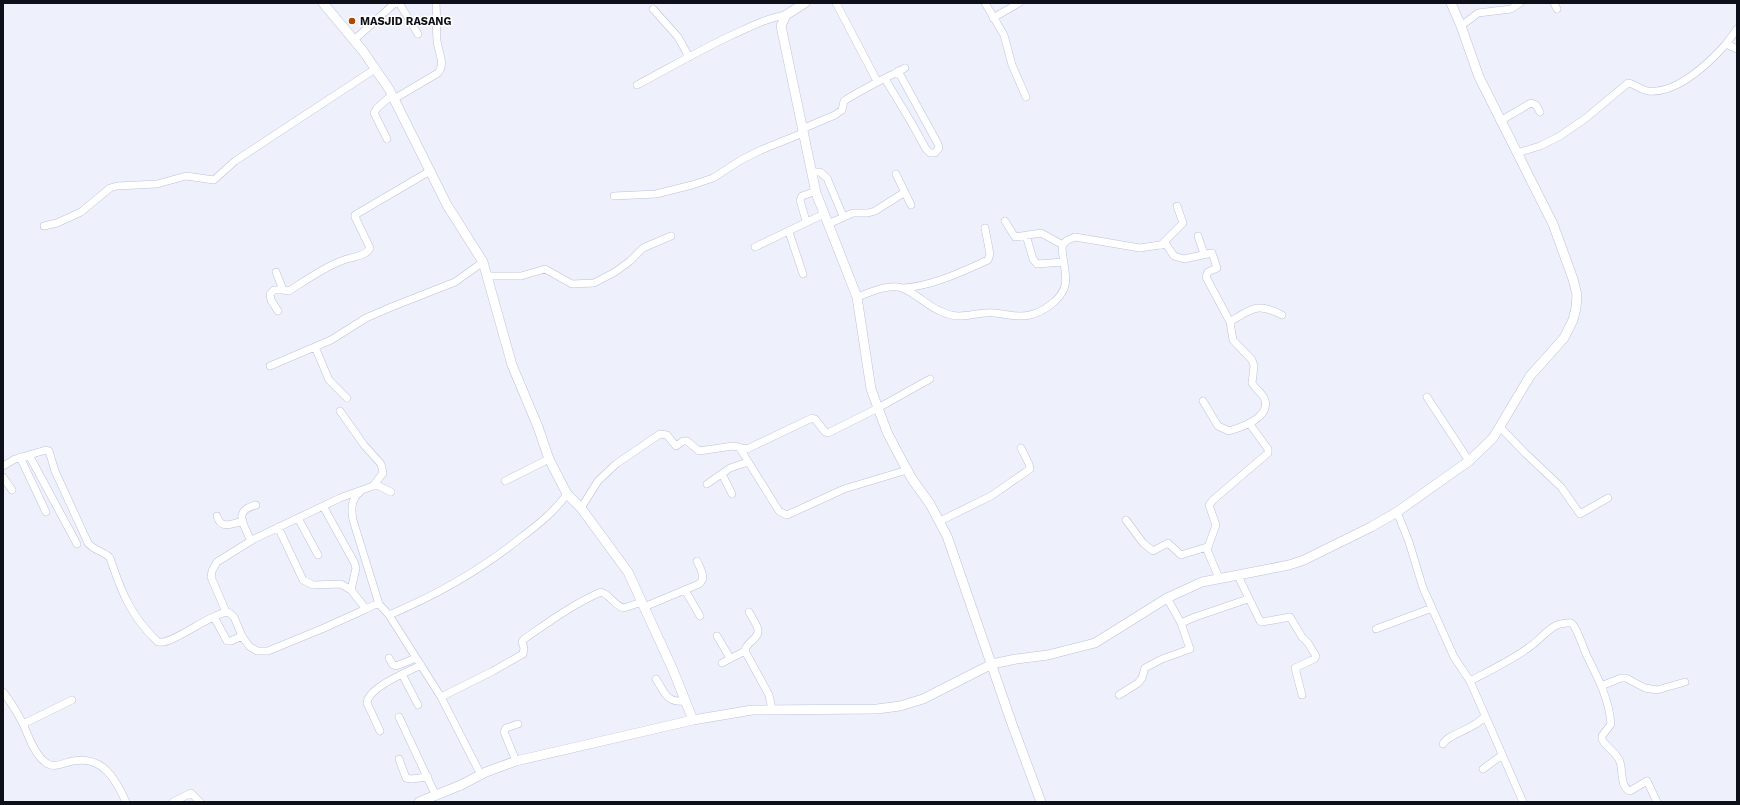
<svg xmlns="http://www.w3.org/2000/svg" width="1740" height="805" font-family="'Work Sans',sans-serif">
<rect width="100%" height="100%" fill="#eef1fc"/>
<g fill="none" stroke-linecap="round" stroke-linejoin="round">
<defs>
<path id="street" d="M399,3L418,34
M836,3L877,81
M985,3L1004,35L1012,65L1026,97
M1554,3L1557,9
M653,9L678,37L689,57
M993,18L1019,3
M1461,26L1478,13L1511,9L1520,3
M354,40L395,3
M1726,44L1737,29
M885,79L911,122L926,149L930,153H935L939,148L938,144L898,71
M637,85C669,68 700,50 732,35C750,27 767,18 786,15
M394,99L438,73C446,64 438,52 437,40C436,28 437,16 436,3
M1500,121L1531,103L1536,105L1540,112
M802,129L835,115L842,110L844,101C864,88 884,79 905,68
M387,139L374,113L377,108L392,95
M1517,153L1540,146L1560,136L1586,118L1628,83C1635,84 1641,90 1648,91C1677,94 1709,63 1726,44L1737,49
M812,172H820L827,178L843,216
M896,174L911,205
M614,196L656,194L692,185L713,178L741,160L761,150L803,133
M806,221L800,200L802,196L816,191
M1005,221L1015,237L1041,233L1063,245
M828,224L853,213H868L875,211L905,192
M44,226L57,223L81,212L110,188L117,186L157,184L186,176L214,180L235,161L375,69
M789,232L803,274
M1026,235L1033,259L1037,264L1064,262
M1198,236L1204,254
M1161,245L1183,223L1177,206
M755,247L824,214
M276,272L283,290L289,291C306,280 323,268 341,261C349,257 366,257 370,248L355,217V215L430,171
M488,276H521L545,269L572,284L594,283L615,272L630,261L643,248L671,236
M904,288C935,285 961,272 988,260L990,254L985,228
M857,297C869,293 885,285 898,287C910,288 927,306 940,311C962,322 973,311 994,313C1007,314 1015,318 1030,315C1039,313 1047,308 1054,302C1070,288 1066,277 1063,257C1063,254 1061,249 1063,245C1065,240 1070,239 1075,237L1140,248L1166,244L1174,256L1184,259L1212,253L1217,268L1208,272L1206,277L1230,322L1233,340L1252,360L1254,366L1252,383C1255,389 1263,393 1265,400C1270,418 1242,427 1229,431L1218,426L1203,401
M278,311L271,300L270,294L274,290H283
M1230,322C1251,309 1257,302 1282,315
M315,347L329,380L347,398
M270,366L331,340L366,318L389,308L455,282L483,262
M1427,397L1469,461
M1500,427L1525,453L1561,487L1580,514L1608,498
M739,447L779,511L787,515L844,489L907,470
M29,455L77,544
M20,457L46,512
M3,466L15,459L46,450L49,451L55,471L88,543C94,551 104,551 110,558C121,591 131,617 158,642C171,646 209,614 228,612L234,617L242,636L249,646L257,651H268L324,628L366,609
M722,474L732,494
M3,477L12,490
M505,481L549,459
M707,484L730,468L748,462
M373,486H379L391,492
M360,492C351,499 351,509 353,520L379,604
M323,506L354,562L356,568L351,590L366,609L374,605L379,604L389,615L441,697L481,775
M581,508L598,481L616,464L660,434L667,435L676,446L683,441H687L699,451L733,446L747,449L812,418L815,419L825,432L828,433L878,408L930,379
M1397,512L1409,542L1423,588L1432,608L1454,657L1470,681L1523,802
M217,516C221,530 231,524 243,521
M298,518L318,555
M1126,520L1143,543L1153,551L1168,543L1181,555L1207,547
M940,521L991,496L1030,469L1029,464L1021,448
M278,527L303,580L313,585L341,584L351,590
M251,541C244,524 232,511 256,505
M1238,576L1260,621L1262,622L1290,617L1302,637L1308,643L1316,656L1314,659L1295,668L1302,695
M1219,578L1207,550L1216,525L1209,505L1213,500L1268,453V449L1249,423
M685,590L700,616
M644,607L699,584C707,578 700,568 697,561
M226,612L211,577L212,571L217,562L254,539L340,498L373,486L383,473L381,464L364,445L340,411
M749,612C752,618 757,624 758,630C759,640 746,641 745,651L769,695L772,710
M389,615C439,594 481,570 523,536C540,523 555,511 567,494
M214,617L227,641H231L242,636
M1181,623L1195,617L1248,599
M1376,629L1432,608
M717,636L730,658
M389,658L393,665L396,666L416,658
M722,663L745,651
M402,674L418,705
M656,679C666,694 666,703 686,701
M1470,681C1489,671 1510,661 1528,648C1538,642 1546,630 1557,625C1561,624 1567,622 1571,623C1576,625 1584,650 1587,656C1598,678 1609,699 1611,724L1602,736V739C1606,748 1617,752 1620,762C1623,771 1620,787 1630,791L1647,781L1657,802
M1601,686L1621,678H1626L1645,688L1657,690L1685,682
M3,692C11,702 17,712 23,724C28,734 34,754 44,761C53,770 62,763 73,761C103,756 115,778 126,802
M1119,695L1138,683L1142,678L1145,668L1162,659L1190,649L1181,623L1167,598
M441,697L493,671L523,654L524,648L522,642L524,639C549,622 573,604 601,592C611,595 614,606 624,608L642,602
M399,717L436,796
M23,724L72,700
M380,731L367,703C368,687 408,672 421,665
M1443,744C1447,734 1474,730 1485,716
M399,759L406,778L411,779L428,777
M516,761L504,732L506,728L518,724
M1483,769L1502,755
M173,802L191,793L200,802"/>
<path id="secondary" d="M323,3L363,51L389,89L447,205L483,262L512,365L538,427L549,459L567,494L581,508L628,572L673,670L693,720
M805,3L786,15L781,26L816,193L857,297L871,389L887,432L899,455L912,479L930,504L947,536L1012,724L1041,802
M419,802L461,785L486,772L516,761L693,720L752,710L877,709L900,706L923,699L992,664L1016,659L1048,655L1095,643L1167,598L1202,582L1289,565L1304,560L1371,527L1397,512L1469,461L1493,438L1530,376L1564,338L1573,320L1576,308L1577,295L1573,279L1553,224L1479,77L1461,26L1451,3"/>
</defs>
<use href="#street" stroke="#bac1dc" stroke-width="8"/>
<use href="#secondary" stroke="#bac1dc" stroke-width="10"/>
<use href="#street" stroke="#fff" stroke-width="7"/>
<use href="#secondary" stroke="#fff" stroke-width="9"/>
</g>
<circle fill="#ab4a04" stroke="#fff" stroke-width="1.5" cx="352" cy="21" r="4"/>
<g text-anchor="middle" stroke-width="3" stroke-linejoin="round" paint-order="stroke">
<g font-size="11" font-weight="bold" fill="#0e1019" stroke="#fff" text-anchor="start">
<text x="360" y="25">MASJID RASANG</text>
</g>
</g>
<rect width="1740" height="805" fill="none" stroke="#0e1019" stroke-width="8"/>
</svg>
